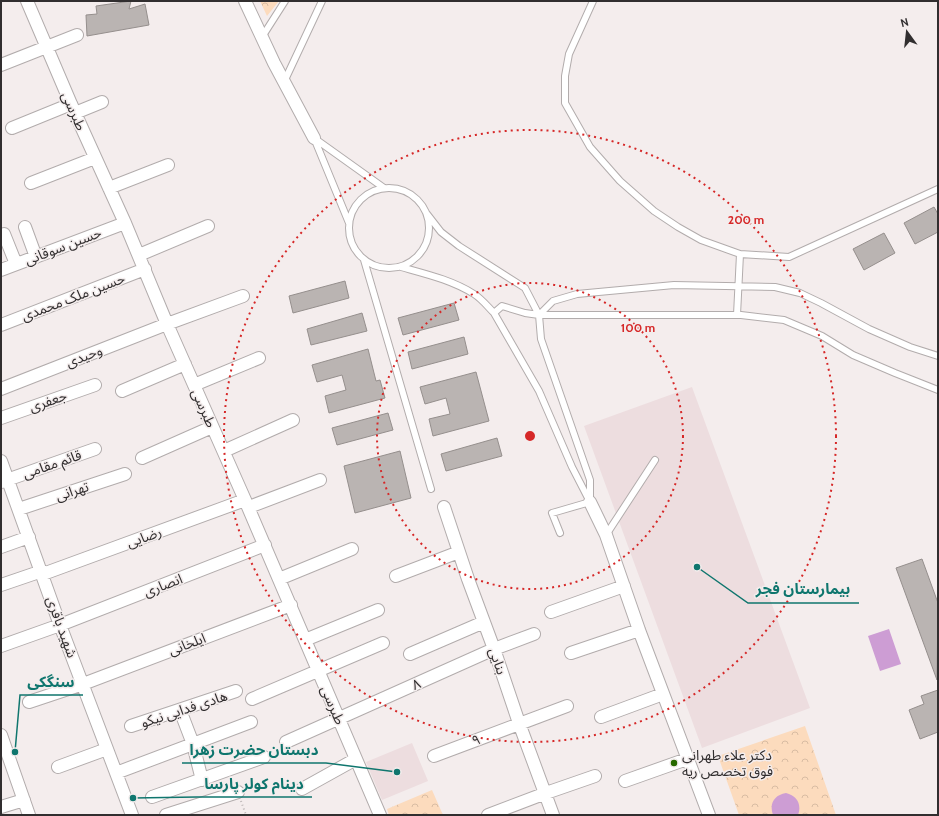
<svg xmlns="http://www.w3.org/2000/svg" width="939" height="816" font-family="Cabin,'Noto Sans Arabic',sans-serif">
<defs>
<pattern id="forest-crowns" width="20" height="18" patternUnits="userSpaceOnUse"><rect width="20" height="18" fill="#fcdbbd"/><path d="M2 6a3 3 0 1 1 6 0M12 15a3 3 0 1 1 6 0" fill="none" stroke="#d8bca3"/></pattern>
</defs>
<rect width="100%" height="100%" fill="#f4eded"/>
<path fill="#eddddf" d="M692,387L810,708L702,748L584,426Z
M412,743L428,781L382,800L366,762Z"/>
<path fill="url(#forest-crowns)" d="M260,1H279L267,16Z
M805,726L836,815H739L718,756Z
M432,790L443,815H389L387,809Z"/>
<path fill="#cd9dd4" d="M889,629L901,664L880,671L868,636Z
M786,793C797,796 802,804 798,815H773C769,804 774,795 786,793Z"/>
<path fill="#bab4b2" stroke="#958f8d" d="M131,1L129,9L145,4L149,25L87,36L86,15L97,14L96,6Z
M934,207L938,214V232L915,244L904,223Z
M884,233L895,253L864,270L853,249Z
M345,281L349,298L293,313L289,296Z
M454,303L459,320L403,335L398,318Z
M362,313L367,331L311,345L307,329Z
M464,337L468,354L412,369L408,352Z
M368,349L376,381L380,380L385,398L329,413L325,396L346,390L342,375L317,382L312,365Z
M476,372L489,421L433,436L429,419L450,414L446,398L425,404L420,387Z
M388,413L393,430L337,445L332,428Z
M497,438L502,456L446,471L441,454Z
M400,451L411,498L355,513L344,466Z
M922,559L938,603L937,680L896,568Z
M938,690V732L920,739L909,710L924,704L921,696Z"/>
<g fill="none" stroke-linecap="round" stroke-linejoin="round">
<defs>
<path id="service" d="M593,1L569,54L565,76V103L590,147L620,181L654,211L678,227L701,240L740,254L789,257L938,189
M262,37L285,1
M284,82L322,1
M349 228a40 40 0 1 1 80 0a40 40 0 1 1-80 0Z
M427,214L441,232L459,246L525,288L539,315L553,301L577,294L674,285L775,287L800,293L821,303L869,329L910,347L938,356
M349,223L314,138L384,188
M364,260L431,489
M401,267C426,274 452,280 474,294C482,299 488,307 494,313L502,306L525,313L539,315H741L784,320L822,336L853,355L895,373L938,390
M494,313L539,391L572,467L590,502V480L541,339L539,315
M737,315L740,254
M560,533L552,513L590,502
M606,535L655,460"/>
<path id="minor" d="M27,1L71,104L125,223L167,324L245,500L380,815
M245,1L274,63L314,138
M1,65L77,35
M75,113L102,102
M12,128L71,104
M31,183L95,158
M109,188L168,165
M25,227L36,257
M4,234L16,264
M139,255L208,226
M1,270L125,223
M1,325L145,269
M194,385L259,358
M1,389L167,324L243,296
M122,391L185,364
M1,418L95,385
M224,451L293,420
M142,458L212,427
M1,461L60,625L132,815
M1,482L95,449
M590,502L606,535L639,630L709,815
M249,507L320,480
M444,507L468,579L494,649L519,723L553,815
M19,509L125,474
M1,547L29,537
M43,574L245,500
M396,576L459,552
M279,579L352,549
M1,585L42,571
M551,612L624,586
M305,640L378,610
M1,646L60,625L265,545
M571,653L639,630
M410,654L484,622
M252,699L383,643
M29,702L83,684L291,605
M180,710L193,744L202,780
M601,717L663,694
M131,726L236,691
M1,735L29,815
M286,742L494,649L534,634
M434,756L567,706
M58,767L107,749
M116,773L251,722
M625,781L687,759
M302,789L356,759
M152,797L264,757
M1,807L24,800
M166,815L238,792
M488,815L546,793L595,776"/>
</defs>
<use href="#service" stroke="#b2acac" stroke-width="8"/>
<use href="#minor" stroke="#b2acac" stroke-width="14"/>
<path stroke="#b8b3b3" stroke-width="2" stroke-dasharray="1 3" stroke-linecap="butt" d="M241,801L246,815"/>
<use href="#service" stroke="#fff" stroke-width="6"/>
<use href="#minor" stroke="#fff" stroke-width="12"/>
</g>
<g fill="none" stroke="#d62828" stroke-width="2" stroke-dasharray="2 4">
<circle cx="530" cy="436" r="153"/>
<circle cx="530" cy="436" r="306"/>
</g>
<circle fill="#276a00" stroke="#f4eded" stroke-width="1.5" cx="674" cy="763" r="4"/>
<g text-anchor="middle" stroke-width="3" stroke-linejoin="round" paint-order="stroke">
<g font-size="14" fill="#312e2f" stroke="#f4eded">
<text transform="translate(74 111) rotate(66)" y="5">طبرسی</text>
<text transform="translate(63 246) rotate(-21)" y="5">حسین سوقانی</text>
<text transform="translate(73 297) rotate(-21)" y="5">حسین ملک محمدی</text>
<text transform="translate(84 356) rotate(-21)" y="5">وحیدی</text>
<text transform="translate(48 401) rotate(-19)" y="5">جعفری</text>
<text transform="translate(204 408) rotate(66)" y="5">طبرسی</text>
<text transform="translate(52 464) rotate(-19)" y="5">قائم مقامی</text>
<text transform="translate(72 491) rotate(-18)" y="5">تهرانی</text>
<text transform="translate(144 537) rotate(-20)" y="5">رضایی</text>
<text transform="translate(163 585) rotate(-21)" y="5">انصاری</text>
<text transform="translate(62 627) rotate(70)" y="5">شهید باقری</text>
<text transform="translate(187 644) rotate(-21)" y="5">ایلخانی</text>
<text transform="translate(498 661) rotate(71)" y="5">بنایی</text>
<text transform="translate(416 684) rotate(-24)" y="5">۸</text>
<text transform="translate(333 705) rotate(67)" y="5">طبرسی</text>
<text transform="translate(184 709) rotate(-18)" y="5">هادی فدایی نیکو</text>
<text transform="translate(476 740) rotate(-21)" y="5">۹</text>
</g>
<g font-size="14" fill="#312e2f" stroke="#f4eded" text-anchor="start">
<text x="682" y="760">دکتر علاء طهرانی<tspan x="682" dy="16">فوق تخصص ریه</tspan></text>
</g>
</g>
<circle cx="530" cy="436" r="6" fill="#d62828" stroke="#f4eded" stroke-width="2"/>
<g font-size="12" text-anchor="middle" font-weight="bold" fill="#d62828" stroke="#f4eded" stroke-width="3" stroke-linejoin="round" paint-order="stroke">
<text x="746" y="224">200 m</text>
<text x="638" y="332">100 m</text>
</g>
<path fill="none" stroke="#0f766e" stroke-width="1.5" d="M697 567L748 603H859M15 752L20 695H83M397 772L326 763H182M133 798L197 797H312"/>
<g fill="#0f766e" stroke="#f4eded" stroke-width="1.5">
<circle cx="697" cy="567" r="4"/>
<circle cx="15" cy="752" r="4"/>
<circle cx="397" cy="772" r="4"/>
<circle cx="133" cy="798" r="4"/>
</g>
<g font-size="15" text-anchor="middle" font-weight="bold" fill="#0f766e" stroke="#f4eded" stroke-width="3" stroke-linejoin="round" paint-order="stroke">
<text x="803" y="594">بیمارستان فجر</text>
<text x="51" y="687">سنگکی</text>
<text x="254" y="755">دبستان حضرت زهرا</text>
<text x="254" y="789">دینام کولر پارسا</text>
</g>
<rect width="939" height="816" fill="none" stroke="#312e2f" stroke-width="4"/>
<g transform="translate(907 32) rotate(345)" stroke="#f4eded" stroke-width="3" paint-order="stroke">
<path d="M0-3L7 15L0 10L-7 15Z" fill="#312e2f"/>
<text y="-6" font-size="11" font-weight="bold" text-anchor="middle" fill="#312e2f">N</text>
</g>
</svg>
